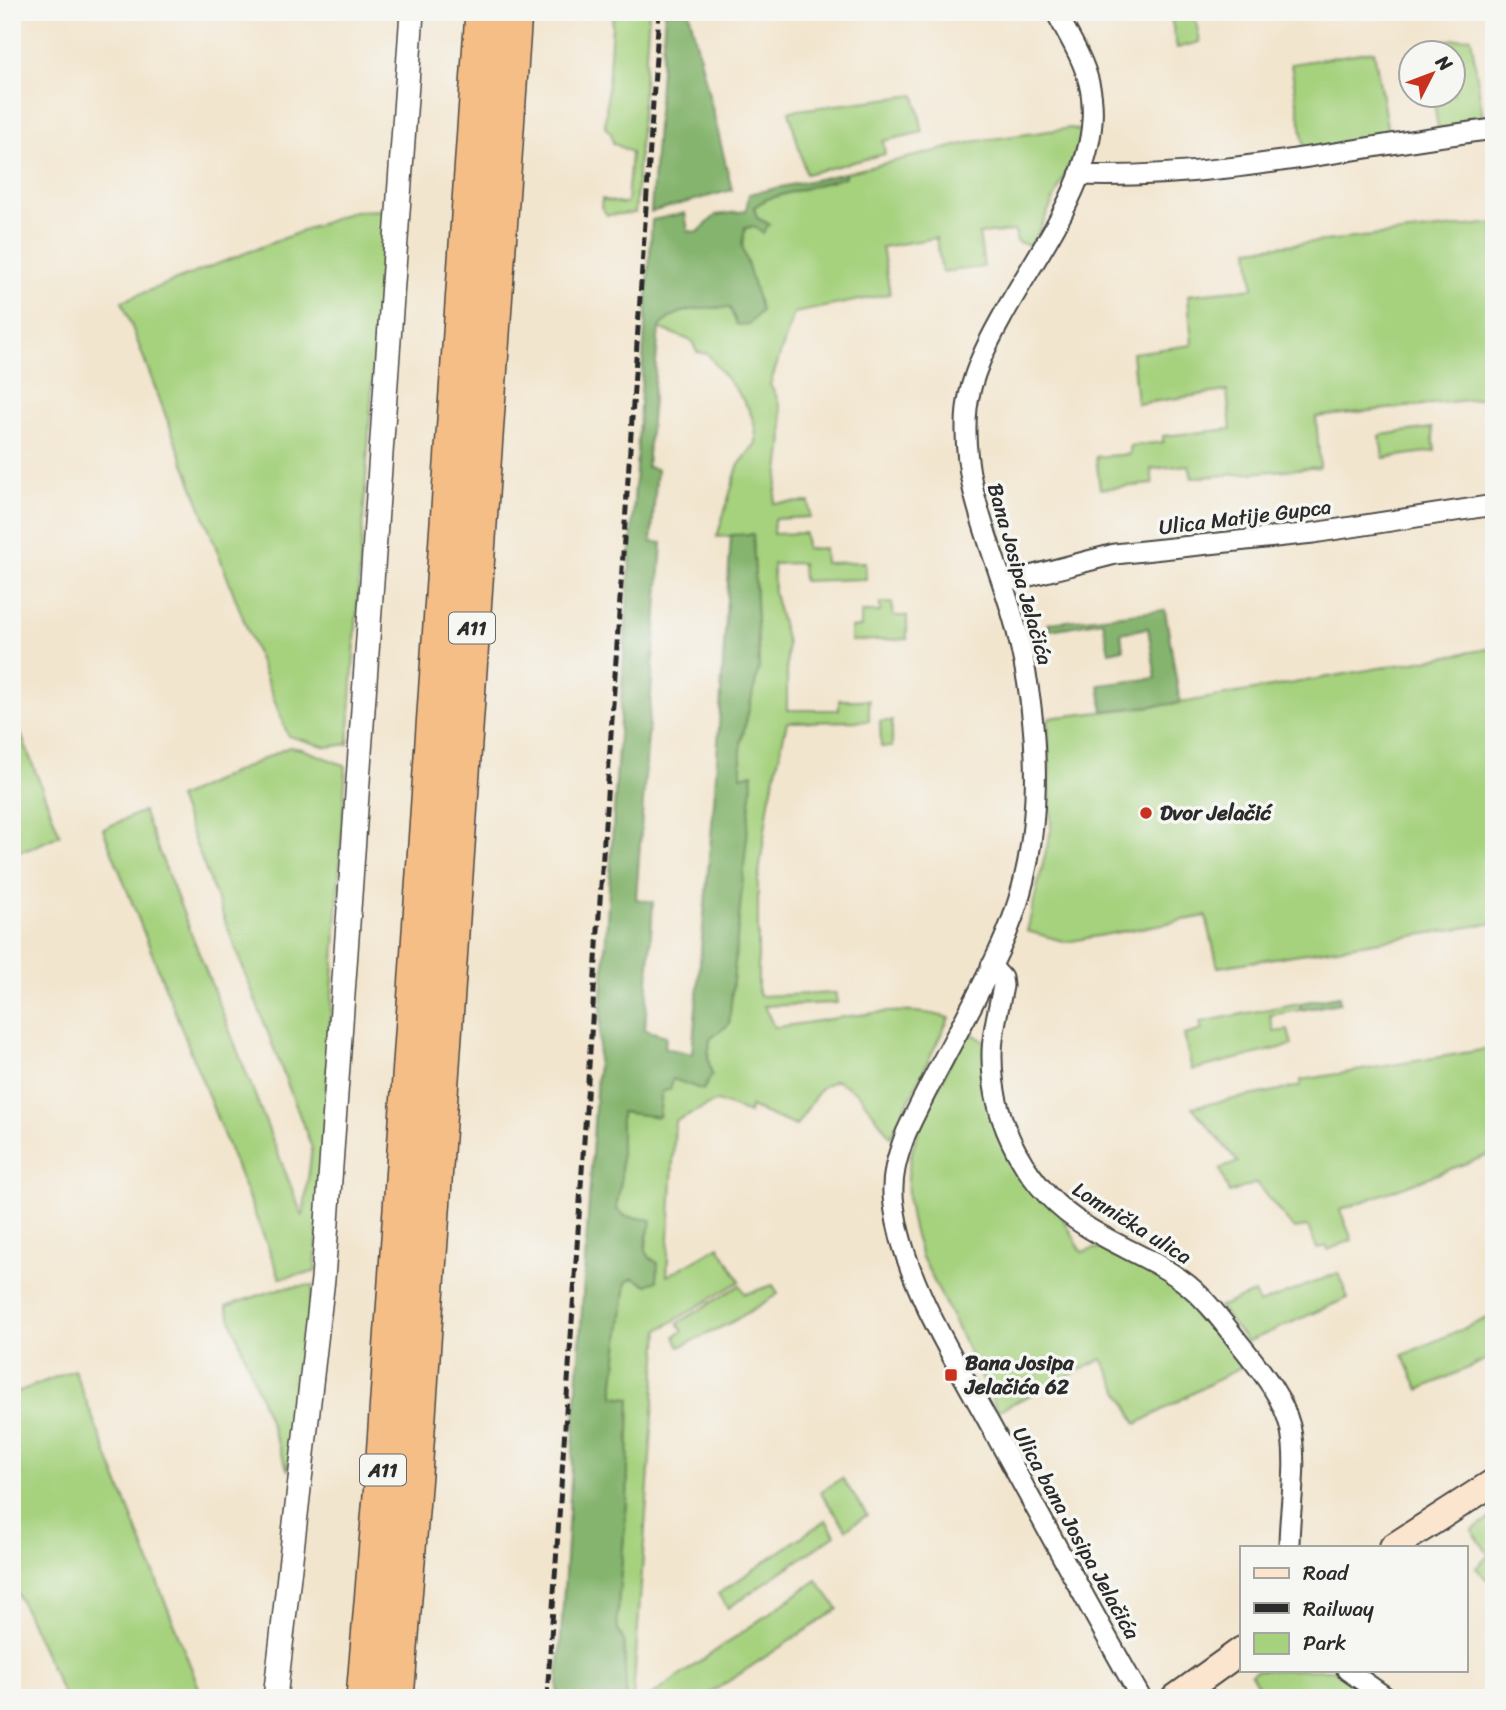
<svg xmlns="http://www.w3.org/2000/svg" width="1506" height="1710" font-family="Sriracha,sans-serif">
<rect width="100%" height="100%" fill="#f6f6f2"/>
<filter id="ink" filterUnits="userSpaceOnUse"><feTurbulence type="fractalNoise" baseFrequency=".0143" numOctaves="2"/><feDisplacementMap in="SourceGraphic" scale="14" xChannelSelector="R" yChannelSelector="G"/><feConvolveMatrix kernelMatrix="1 2 1 2 8 2 1 2 1" color-interpolation-filters="sRGB"/></filter>
<filter id="wash" filterUnits="userSpaceOnUse"><feTurbulence type="fractalNoise" baseFrequency=".00686" numOctaves="4" result="noise"/><feDisplacementMap in="SourceGraphic" scale="28" xChannelSelector="R" yChannelSelector="G"/><feGaussianBlur stdDeviation="1.57" result="paint"/><feColorMatrix in="noise" values="0 0 0 0 0 0 0 0 0 0 0 0 0 0 0 0 0 1.4 0 .05"/><feComposite in="paint" operator="in"/></filter>
<g filter="url(#wash)">
<rect width="100%" height="100%" fill="#f2e5ce"/>
<path fill="#a6d27e" stroke="#687e54" stroke-width="2" d="M613,12H649L635,213L607,215L601,207L602,199L622,204L627,202L631,152L613,143L611,133L605,127Z
M1170,12H1202L1195,16L1200,42L1177,48Z
M1471,37L1484,124L1438,129L1433,95L1454,94V52H1426L1424,43Z
M1374,51L1389,138L1305,152L1291,64Z
M915,95L923,132L883,141L885,154L806,174L789,111Z
M1071,128L1082,131L1079,145L1032,246L1017,242L1015,231L979,234L984,267L942,272L936,238L882,247L890,294L794,313L770,385C793,417 779,466 774,503L809,502L810,517L774,519L773,534L805,533L806,549L824,548L825,563L865,562L866,579L803,581L802,563L773,564L774,593L787,643V710H839V700H869V721L787,722L769,801L758,881V992L760,996L836,993L837,1003L764,1006L774,1027C829,1022 895,1001 949,1018L891,1137L858,1093L835,1080L821,1088L796,1126L750,1107L749,1113L717,1101L675,1121L667,1276L719,1246L740,1281L659,1330L633,1698H626L624,1641L618,1630L617,1618L627,1502L630,1399L614,1396V1382L626,1282L633,1278L648,1285C648,1266 643,1248 649,1230L642,1219L625,1216L616,1209L621,1182V1112L659,1117L662,1092L673,1079L712,1075L708,1059L710,1039L729,1024L752,773L741,776V742L759,668L753,534L717,537L738,466L756,443C758,404 727,384 708,354L697,352L692,341L659,328C681,299 729,308 761,311L742,245L745,228L769,225L757,218L754,207L767,199L845,177V173L977,141Z
M384,210L348,744L327,747L288,736L122,301L354,211Z
M1494,223V397L1316,417L1320,467L1192,478L1189,465L1151,469L1153,484L1100,489L1096,457L1130,454V446L1163,442V436L1231,429L1227,391L1137,404L1132,353L1192,345L1188,295L1253,288L1249,249Z
M1432,428L1435,451L1383,458L1380,435Z
M880,603H892L893,616H907V639L851,641V628L861,627V612H880Z
M1494,648V923L1218,967L1206,916L1066,942L1027,931L1051,830L1048,718L1180,703Z
M12,711L60,835L29,849L12,852Z
M880,721H892V747H881Z
M289,747L302,749L346,766L315,1272L280,1278L103,829L143,811L303,1217L312,1148L178,798Z
M1300,1003L1301,1010L1270,1015L1274,1032L1288,1030L1292,1045L1192,1070L1184,1035L1202,1030L1200,1022Z
M973,1034L985,1042L986,1080L1082,1252L1106,1246L1182,1288L1248,1363L1137,1424L1102,1359L998,1411L921,1255C888,1165 921,1124 960,1044L965,1037Z
M1494,1048V1153L1340,1210L1352,1240L1328,1250L1326,1246L1317,1249L1308,1227L1294,1229L1256,1183L1229,1193L1220,1169L1238,1162L1192,1107L1301,1086V1080Z
M1338,1273L1348,1298L1247,1342L1219,1307L1254,1293L1259,1304Z
M313,1285L288,1471L226,1306L282,1288Z
M740,1285L745,1294L773,1285L778,1294L732,1322L680,1347L675,1336L683,1331L678,1323Z
M1494,1315V1356L1419,1390L1403,1355Z
M74,1370L203,1698H65L12,1582V1394Z
M842,1478L867,1515L846,1529L820,1492Z
M1494,1516V1587L1476,1568L1489,1555L1472,1530Z
M826,1520L835,1535L728,1608L718,1594Z
M817,1580L838,1609L703,1698H648Z
M1257,1670H1334L1371,1698H1265L1251,1674Z"/>
<path fill="#84b46d" stroke="#58704c" stroke-width="2" d="M665,12H689L732,190L651,212Z
M845,173V177L767,199L754,207L757,218L769,224L763,233L753,226L745,228L742,245L761,311L749,324L737,325L730,308C706,307 675,307 659,328L647,467L657,469L651,542L662,543L636,899L653,902L645,1030L666,1036L665,1048L692,1054L715,790L731,535L753,534L759,668L741,742V776L753,773L729,1024L710,1039L708,1059L712,1075L703,1090L673,1079L670,1089L662,1092L659,1117L621,1112V1182L616,1209L625,1216L652,1220C647,1237 638,1254 658,1263L657,1281L647,1285L633,1278L626,1282L614,1382V1396L630,1398L627,1502L617,1618L618,1630L624,1641L626,1698H557L652,220L685,213L688,231L698,232L716,215L746,211L749,194Z
M1165,610L1180,703L1103,711L1099,685L1156,678L1148,628L1121,633L1123,649L1109,652L1103,621L1050,630L1048,623Z
M1339,996L1340,1003L1301,1010L1300,1003Z"/>
</g>
<g filter="url(#ink)">
<g fill="none" stroke-linecap="round" stroke-linejoin="round">
<defs>
<path id="minor" d="M1056,12C1068,35 1083,58 1089,83C1109,164 1037,251 1001,319C986,346 971,376 967,408C959,487 997,554 1016,628C1041,726 1046,840 1006,935C977,1003 937,1066 906,1133C897,1157 890,1179 894,1205C903,1278 952,1355 987,1419C1038,1512 1088,1605 1141,1698
M1079,175C1218,180 1357,146 1494,129
M1003,583L1115,554L1313,533L1494,505
M991,966L1002,978L1003,986C999,1008 992,1031 992,1054C991,1123 1028,1191 1087,1227C1120,1248 1157,1260 1188,1285C1210,1303 1226,1327 1244,1349C1262,1372 1282,1396 1290,1426C1299,1465 1289,1507 1289,1547
M1347,1670L1387,1698"/>
<path id="tertiary" d="M275,1698L323,1279L412,12"/>
<path id="secondary" d="M1393,1547L1494,1482
M1175,1698L1242,1650"/>
<path id="motorway" d="M364,1698L383,1472L483,12
M396,1698L414,1474L514,12"/>
</defs>
<use href="#minor" stroke="#494743" stroke-width="23"/>
<use href="#tertiary" stroke="#494743" stroke-width="26"/>
<use href="#secondary" stroke="#494743" stroke-width="30"/>
<use href="#motorway" stroke="#494743" stroke-width="38"/>
<use href="#minor" stroke="#fff" stroke-width="19"/>
<use href="#tertiary" stroke="#fff" stroke-width="23"/>
<use href="#secondary" stroke="#fbe5cf" stroke-width="26"/>
<use href="#motorway" stroke="#f6be87" stroke-width="35"/>
<path stroke="#2b2b2b" stroke-width="5" stroke-dasharray="10 5" stroke-linecap="butt" d="M547,1698L659,12"/>
</g>
</g>
<g fill="#c8321e" stroke="#f6f6f2" stroke-width="2.5">
<circle cx="1146" cy="813" r="7"/>
<rect x="944" y="1368" width="14" height="14" rx="3.5"/>
</g>
<g text-anchor="middle" stroke-width="7" stroke-linejoin="round" paint-order="stroke">
<g fill="#f6f6f2" stroke="#686867" stroke-width="2">
<rect x="449" y="612.5" width="46" height="31" rx="5"/>
<rect x="360" y="1454.5" width="46" height="31" rx="5"/>
</g>
<g font-size="19" font-weight="bold" fill="#2b2b2b">
<text x="472" y="635">A11</text>
<text x="383" y="1477">A11</text>
</g>
<g font-size="21" fill="#2b2b2b" stroke="#f6f6f2">
<text transform="translate(1245 517) rotate(-7)" y="7">Ulica Matije Gupca</text>
<text transform="translate(1020 574) rotate(74)" y="7">Bana Josipa Jelačića</text>
<text transform="translate(1132 1223) rotate(32)" y="7">Lomnička ulica</text>
<text transform="translate(1076 1533) rotate(61)" y="7">Ulica bana Josipa Jelačića</text>
</g>
<g font-size="21" font-weight="bold" fill="#2b2b2b" stroke="#f6f6f2" text-anchor="start">
<text x="1160" y="820">Dvor Jelačić</text>
<text x="965" y="1370">Bana Josipa<tspan x="965" dy="24">Jelačića 62</tspan></text>
</g>
</g>
<rect width="1506" height="1710" fill="none" stroke="#f6f6f2" stroke-width="42"/>
<rect x="1240" y="1546" width="228" height="126" fill="#f6f6f2" stroke="#a5a5a2" stroke-width="2"/>
<rect x="1254" y="1568" width="35" height="10" fill="#fbe5cf" stroke="#a5a5a2" stroke-width="2"/>
<text x="1303" y="1580" font-size="21" fill="#2b2b2b">Road</text>
<rect x="1254" y="1603" width="35" height="10" fill="#2b2b2b" stroke="#a5a5a2" stroke-width="2"/>
<text x="1303" y="1616" font-size="21" fill="#2b2b2b">Railway</text>
<rect x="1254" y="1633" width="35" height="21" fill="#a6d27e" stroke="#a5a5a2" stroke-width="2"/>
<text x="1303" y="1650" font-size="21" fill="#2b2b2b">Park</text>
<g transform="translate(1432 74) rotate(48)"><circle r="33" fill="#f6f6f2" stroke="#a5a5a2" stroke-width="2"/>
<path d="M0-5L12 26L0 18L-12 26Z" fill="#c8321e"/>
<text y="-10" font-size="19" font-weight="bold" text-anchor="middle" fill="#2b2b2b">N</text>
</g>
</svg>
